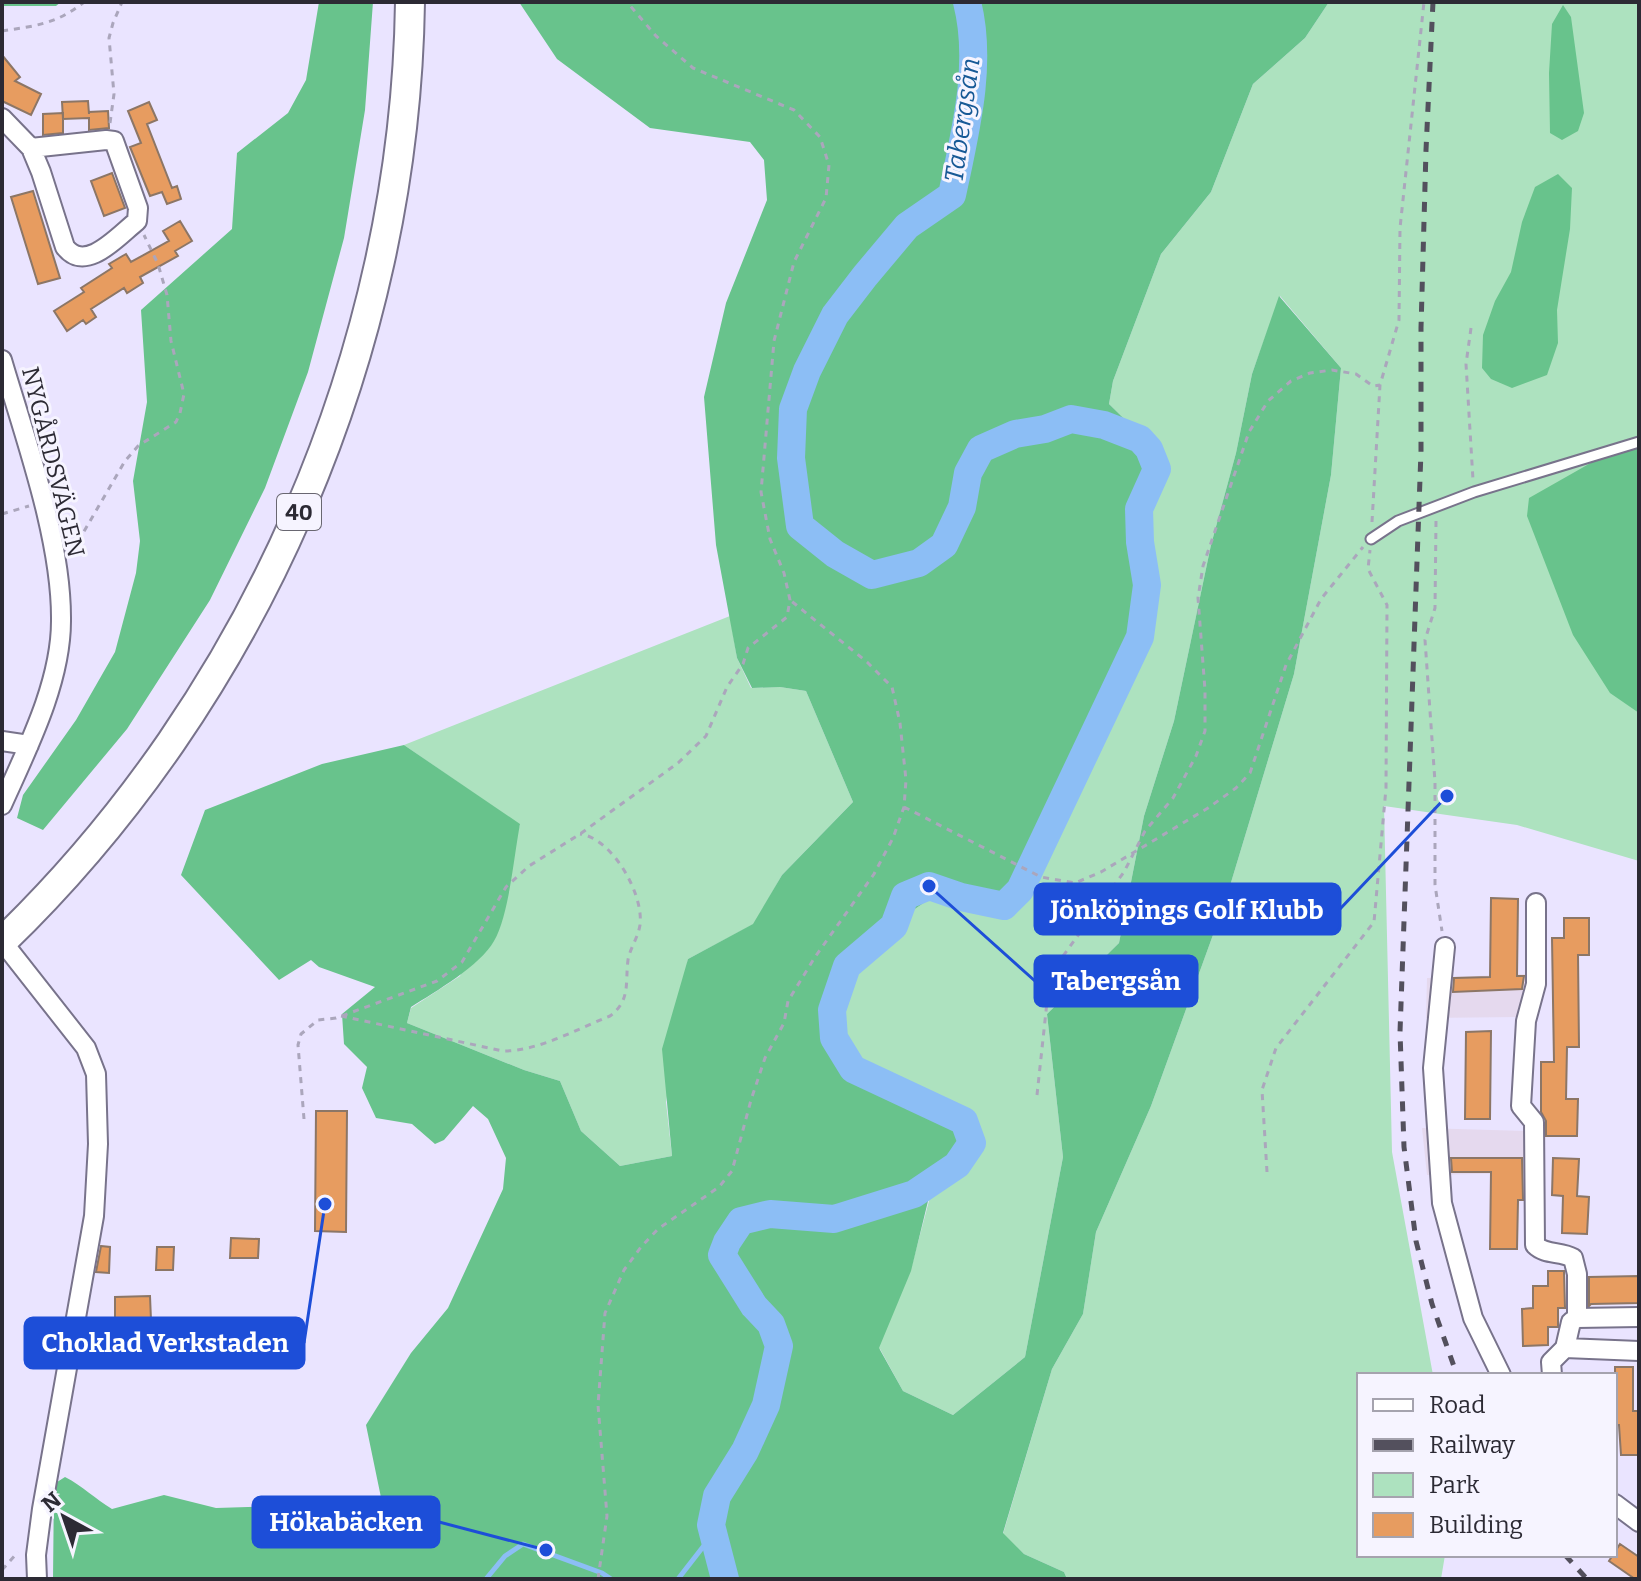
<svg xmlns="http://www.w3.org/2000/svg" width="1641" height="1581" font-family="Bitter,serif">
<rect width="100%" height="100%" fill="#eae4ff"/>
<path fill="#e5d9ee" d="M1529,974L1520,1017L1426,1018L1427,978Z
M1422,1128L1528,1131L1529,1173L1427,1175Z"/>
<path fill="#ade2bf" d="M1329,2H1639V861L1517,825L1384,806L1392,1152L1433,1375H1359V1555H1445L1441,1579H1067L1064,1572L1024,1554L1003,1534L1052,1369L1083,1314L1096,1232L1151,1106L1226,899L1294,674L1331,475L1341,368L1280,296L1252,374L1236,453L1211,545L1174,721L1144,816L1119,943L1047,1014L1063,1157L1025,1357L953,1415L903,1391L880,1349L805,1501L912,1265L930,1197L969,1168L909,1088L860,1062L844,1031L843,1000L856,974L904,931L912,911L928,900H945L983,912L1026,895L1043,864L1073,788L1097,746L1153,566L1145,536L1148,506L1163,476L1161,455L1109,404L1113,381L1161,254L1211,192L1253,84L1305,38Z
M730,616L737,658L751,688L780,687L806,691L853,802L782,875L754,924L688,959L666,1102L672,1156L620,1166L581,1131L560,1081L524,1070L407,1023L411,1008L460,976L520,825L404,745Z"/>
<path fill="#68c38c" d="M2,2H61L56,6H2Z
M319,2H373L365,110L344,238L308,372L265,488L210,600L127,729L43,830L17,818L23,795L76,720L115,652L136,573L140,541L133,481L147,402L141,310L232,229L237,153L288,113L306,80Z
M519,2H1329L1305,38L1253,84L1211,192L1161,254L1113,381L1109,404L1161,455L1163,477L1148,506L1145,536L1153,566V615L1128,693L1073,788L1043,864L1026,895L1010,914L983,912L945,900H928L912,911L904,931L856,974L843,1000L844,1031L860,1062L909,1088L966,1111L977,1126L979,1147L969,1168L929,1197L911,1271L879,1348L903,1391L953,1415L1025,1357L1063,1157L1047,1014L1119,943L1144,816L1174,721L1211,545L1236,453L1252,374L1279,296L1341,368L1331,475L1294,674L1226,899L1151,1106L1096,1232L1083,1314L1052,1369L1003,1533L1024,1554L1064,1572L1067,1579H53L54,1484L65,1477C83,1486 95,1499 112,1509L164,1495L216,1508L284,1506L318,1522L384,1512L366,1425L411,1353L448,1308L503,1189L506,1158L488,1119L473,1106L444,1140L435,1144L412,1124L376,1118L362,1088L367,1067L344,1044L342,1014L375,987L319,967L311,960L279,980L181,875L205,810L322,764L404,745L520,824C514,855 509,916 494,941C481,965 435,992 411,1007L407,1023L524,1070L560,1081L581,1131L620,1166L672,1156L662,1049L688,959L753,924L782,875L853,802L806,691L780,687L752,688L737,658L716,545L704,397L726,303L767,200L764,160L750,142L650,128L557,59Z
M1563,5L1571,17L1584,113L1578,131L1562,140L1550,133L1549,73L1552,24Z
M1558,174L1572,188L1570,229L1557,310L1558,343L1547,375L1512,388L1491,379L1482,368L1483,335L1495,301L1511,272L1522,222L1535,187Z
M1639,446V713L1610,693L1573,635L1527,516L1529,498L1603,456Z"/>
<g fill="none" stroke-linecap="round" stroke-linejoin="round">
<path stroke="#8cbef5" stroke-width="5" d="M486,1579L505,1556L523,1544L602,1573L611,1579
M678,1579L713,1534"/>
<path stroke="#8cbef5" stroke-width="28" d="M725,1579L711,1525L717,1496L745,1451L766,1405L779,1346L771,1324L754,1306L722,1255L727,1242L741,1221L770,1214L834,1219L914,1194L957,1165L972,1143L964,1121L853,1069L834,1038L832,1010L847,966L894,926L905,896L929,886L961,897L1004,906L1020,890L1140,637L1147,585L1140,542L1139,509L1157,469L1149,449L1140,439L1104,425L1071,419L1045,429L1015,434L981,449L968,473L962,507L944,545L919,563L872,575L835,554L800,526L791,458L793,409L807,371L835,315L865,276L907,226L952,195C965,133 983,64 967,2"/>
</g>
<path fill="#e79c60" stroke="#8c7666" stroke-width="2" d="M2,55L20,77L15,81L41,94L31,115L2,101Z
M88,101L89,114V112L108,111L109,128L89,130V118L63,119L62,102Z
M149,102L157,120L147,124L172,188L177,186L181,199L167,204L162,192L150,196L130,147L141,143L128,111Z
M63,113V133L43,135V114Z
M112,173L125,208L104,216L91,181Z
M33,191L60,278L38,284L11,197Z
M180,221L192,241L175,251L178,256L140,277L143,283L127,293L124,288L91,309L96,317L86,324L83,320L67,331L54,311L84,292L81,288L112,268L109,264L126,254L131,262L169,241L163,231Z
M1491,898L1518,899L1517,976H1524L1522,989L1453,992L1454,978L1490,977Z
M1564,918H1589V955H1578L1579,1047H1567L1566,1099H1578L1577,1136H1546V1121L1541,1112V1062H1554L1552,938H1564Z
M1491,1031L1490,1119H1465L1466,1032Z
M316,1111H347L346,1232L315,1231Z
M1451,1158H1522L1523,1200H1518L1517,1249H1490L1491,1172H1452Z
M1553,1158L1579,1159L1577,1196L1589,1197L1587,1234L1562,1233L1563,1196L1552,1195Z
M231,1238L259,1239L258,1258H230Z
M101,1246L110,1247L109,1273L96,1272Z
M157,1247H174L173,1270H156Z
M1548,1271H1564L1565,1308H1558V1327H1548V1345L1523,1346L1522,1309L1533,1308V1286H1548Z
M1639,1276V1303L1591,1304L1589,1306V1277Z
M150,1296L151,1320H115V1297Z
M1615,1367H1633V1411H1638L1639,1455H1621L1619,1425H1615Z
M1620,1544L1639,1557V1579H1635L1609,1561Z"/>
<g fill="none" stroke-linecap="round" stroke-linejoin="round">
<defs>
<path id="service" d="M1371,539L1398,521L1474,492L1639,442"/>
<path id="minor" d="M2,118L31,148L41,172L65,247C86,274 118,236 137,221L138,208L114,141L106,140L31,148
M2,360C25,438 62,540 61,621C61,683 27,749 2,805
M2,741L29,745
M1536,903V984L1526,1021L1521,1106L1534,1122L1535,1245C1545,1255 1561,1251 1573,1258L1577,1274V1318
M1445,947L1433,1068L1442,1203L1473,1318L1501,1375
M9,950L86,1048L96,1074L98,1144L94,1216L42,1509L36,1555L37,1579
M1565,1348L1639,1351
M1552,1375L1551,1362L1565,1348L1571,1322L1577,1318L1639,1317
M1615,1504L1639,1522"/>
<path id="trunk" d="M2,942C254,699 405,352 410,2"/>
</defs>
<use href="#service" stroke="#78738b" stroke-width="13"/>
<use href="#minor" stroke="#78738b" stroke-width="22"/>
<use href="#trunk" stroke="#78738b" stroke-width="32"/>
<path stroke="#aba6bc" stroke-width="3" stroke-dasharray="6 6" stroke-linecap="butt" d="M2,31C35,26 57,24 84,2
M110,123L114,94L109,38L113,23L122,2
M1471,328L1466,364L1473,480
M2,514L29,506
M1436,521L1435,608L1425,640L1435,782V885L1442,931
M1372,522L1380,385L1399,320L1400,228L1424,2
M72,552L125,461L138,446L176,422L180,413L184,394L171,341L167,295L158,264L144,235
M904,807L1041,877L1075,883L1101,872L1208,808L1236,788L1250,773L1286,665L1321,599L1363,547
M341,1016L503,1051C539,1051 577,1029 610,1016C631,1000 625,983 628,960C630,948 638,938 640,925C644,894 612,838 580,834
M1037,1095L1050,974L1124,872L1145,831L1173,798L1196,756L1205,731V690L1198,598L1203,566L1249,432L1268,401L1291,381L1310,373L1332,370L1356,374L1373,386L1380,385
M304,1119L298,1045L301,1034L318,1020L336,1018L437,981L462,962L506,887L529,866L580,834L678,763L706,736L727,687L743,664L748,648L787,617L790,600L784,573L770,539L761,492L774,341L794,262L826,198L829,165L820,137L794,110L693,68L656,36L627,2
M1267,1172L1262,1090L1276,1048L1374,922L1386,788L1387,605L1368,569L1370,550
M2,1570L18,1552
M598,1579L607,1516L598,1405L605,1313L624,1270L641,1247L658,1229L719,1187L732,1171L751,1100L765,1058L784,1023L788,1001L815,957L874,874L893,838L904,807L906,780L900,723L892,687L867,662L790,600"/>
<use href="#service" stroke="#fff" stroke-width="9"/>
<use href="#minor" stroke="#fff" stroke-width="18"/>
<use href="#trunk" stroke="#fff" stroke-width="28"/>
<path stroke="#53505d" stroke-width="5" stroke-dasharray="10 10" stroke-linecap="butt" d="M1433,2L1426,150L1421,328V451L1400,1032L1404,1147L1416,1241L1432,1304L1457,1375
M1565,1555L1587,1579"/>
</g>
<g text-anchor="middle" stroke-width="6" stroke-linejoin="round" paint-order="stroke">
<rect fill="#f6f4ff" stroke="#696771" stroke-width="2" x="277" y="494" width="44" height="36" rx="6"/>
<g font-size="22" font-weight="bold" fill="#2c2a34">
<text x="299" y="520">40</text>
</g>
<g font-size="24" fill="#2c2a34" stroke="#f6f4ff">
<text transform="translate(53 462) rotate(76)" y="8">NYGÅRDSVÄGEN</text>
</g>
<g font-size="26" font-style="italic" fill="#175996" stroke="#f6f4ff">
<text transform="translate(962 120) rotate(-82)" y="9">Tabergsån</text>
</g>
</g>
<path fill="none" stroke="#1d4ed8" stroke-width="3" d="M1447 796L1340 909M929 886L1035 981M325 1204L304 1343M546 1550L439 1522"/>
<g fill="#1d4ed8" stroke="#f6f4ff" stroke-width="3">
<circle cx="1447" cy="796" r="8"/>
<circle cx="929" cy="886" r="8"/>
<circle cx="325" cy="1204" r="8"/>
<circle cx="546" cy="1550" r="8"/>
</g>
<g fill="#1d4ed8" stroke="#1d4ed8" stroke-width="3">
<rect x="1035" y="884" width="305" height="50" rx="8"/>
<rect x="1035" y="956" width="162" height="50" rx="8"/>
<rect x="25" y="1318" width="279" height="50" rx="8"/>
<rect x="253" y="1497" width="186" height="50" rx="8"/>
</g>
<g font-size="26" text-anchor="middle" font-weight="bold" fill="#fff">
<text x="1187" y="919">Jönköpings Golf Klubb</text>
<text x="1116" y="990">Tabergsån</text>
<text x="165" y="1352">Choklad Verkstaden</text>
<text x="346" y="1531">Hökabäcken</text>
</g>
<rect width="1641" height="1581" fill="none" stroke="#2c2a34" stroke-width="8"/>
<rect x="1357" y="1373" width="260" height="184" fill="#f6f4ff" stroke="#a5a3ae" stroke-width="2"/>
<rect x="1373" y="1399" width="40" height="12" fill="#ffffff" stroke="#a5a3ae" stroke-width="2"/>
<text x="1429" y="1413" font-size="24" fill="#2c2a34">Road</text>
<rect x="1373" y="1439" width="40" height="12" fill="#53505d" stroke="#a5a3ae" stroke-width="2"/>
<text x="1429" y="1453" font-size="24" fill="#2c2a34">Railway</text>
<rect x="1373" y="1473" width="40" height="24" fill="#ade2bf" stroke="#a5a3ae" stroke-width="2"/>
<text x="1429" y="1493" font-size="24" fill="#2c2a34">Park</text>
<rect x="1373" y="1513" width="40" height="24" fill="#e79c60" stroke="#a5a3ae" stroke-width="2"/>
<text x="1429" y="1533" font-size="24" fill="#2c2a34">Building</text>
<g transform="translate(64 1517) rotate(320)" stroke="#f6f4ff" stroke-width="6" paint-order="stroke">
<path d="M0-6L14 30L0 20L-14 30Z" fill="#2c2a34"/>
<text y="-12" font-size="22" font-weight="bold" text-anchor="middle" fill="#2c2a34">N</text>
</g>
</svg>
